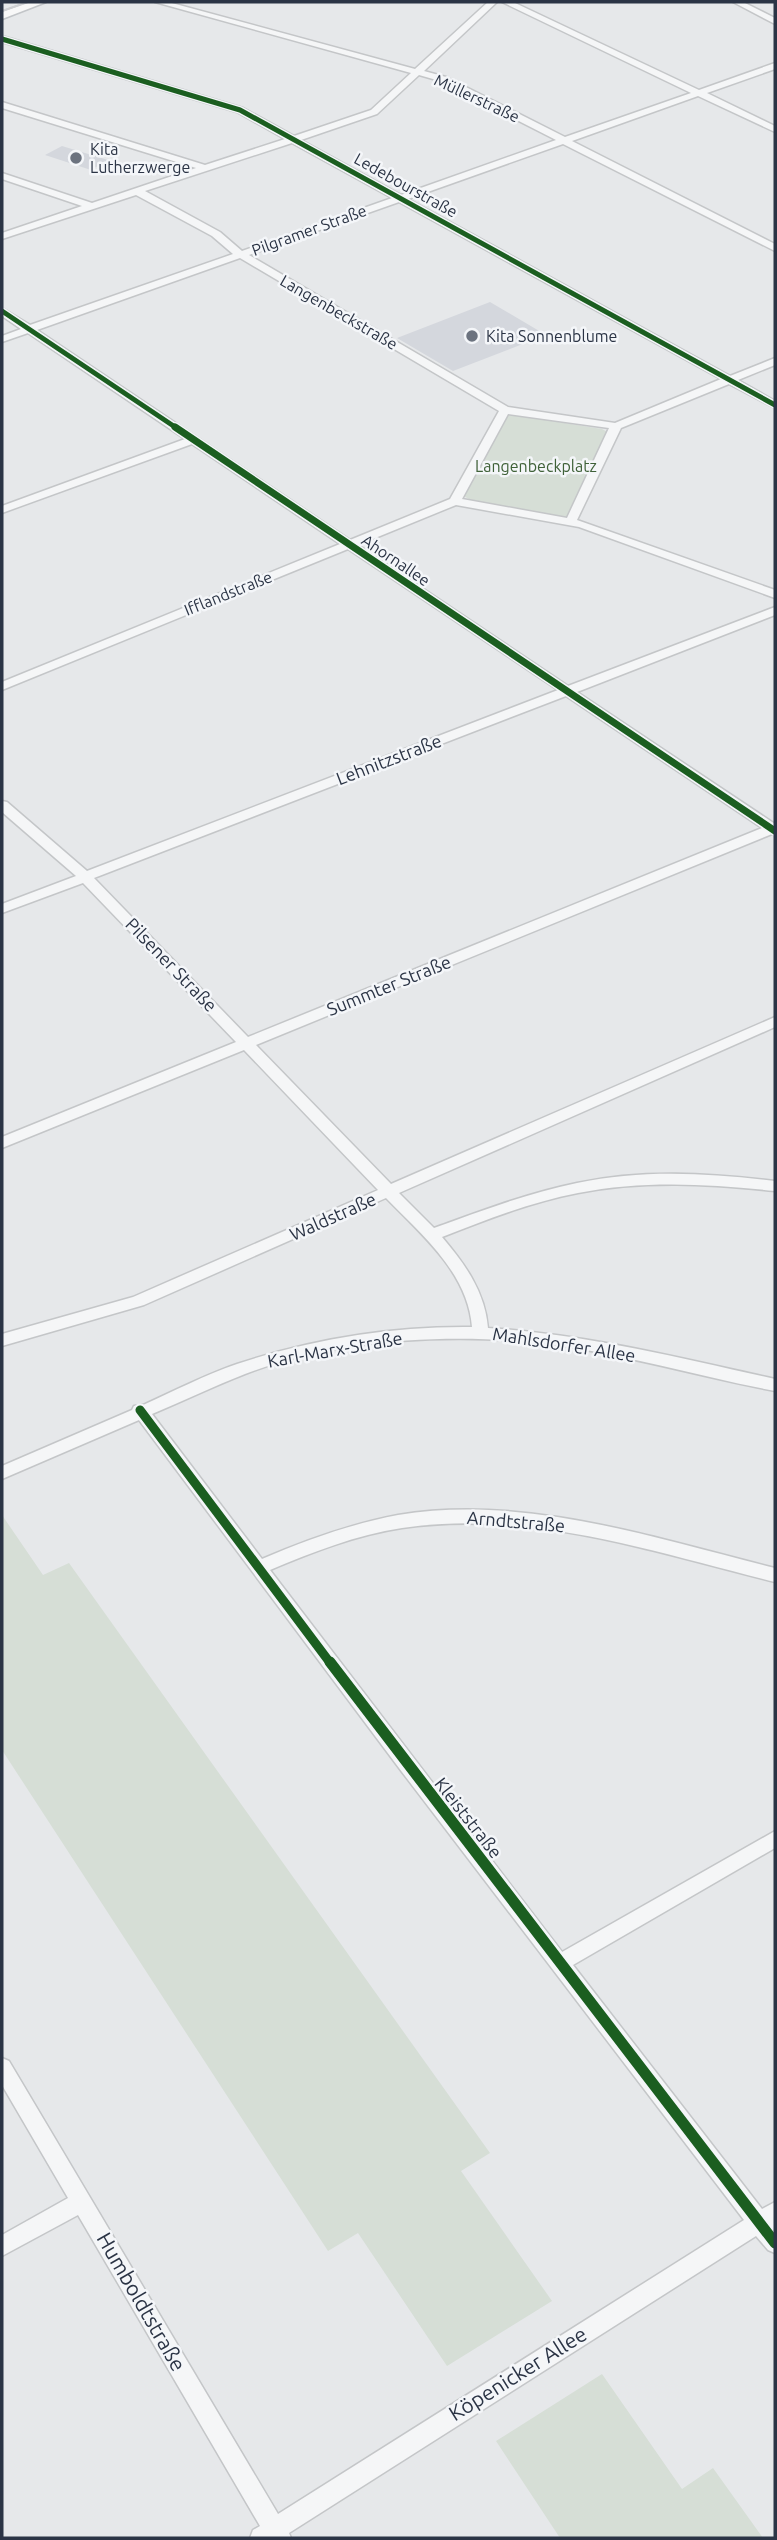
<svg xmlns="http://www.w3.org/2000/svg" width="777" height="2540" font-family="Ubuntu,sans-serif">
<rect width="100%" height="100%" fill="#e6e8ea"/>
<path fill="#d4d7dd" d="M62,146L108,160L91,170L45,155Z
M490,302L546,335L453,371L397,338Z"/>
<path fill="#d6ded6" d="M514,415L602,429L611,434L567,517L554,518L474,502L462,495L507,416Z
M2,1515L43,1575L69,1563L490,2153L461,2171L552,2301L447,2366L358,2233L328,2251L2,1750Z
M602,2374L682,2489L713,2468L763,2538H560L496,2441Z"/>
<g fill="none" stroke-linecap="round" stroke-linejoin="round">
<defs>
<path id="minor" d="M155,2H168L415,69L488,2H497L424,71L446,77L565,137L691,93L502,2H513L699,90L775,63V69L707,93L775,126V132L698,96L572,141L775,244V251L563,144L408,199L730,376L775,358V365L738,380L775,401V408L729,384L621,428L577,520L775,590V598L579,527L456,505L358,545L568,686L775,607V615L577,692L775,824V835L772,834L256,1045L391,1184L775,1017V1027L399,1193L434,1228C481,1211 528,1193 577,1183C642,1169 709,1173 775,1181V1191C709,1184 644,1180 578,1193C531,1202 486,1220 442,1237C464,1263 485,1291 488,1328C585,1334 680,1358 775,1379V1391C702,1377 630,1356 556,1345C459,1332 338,1338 245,1374C214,1386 183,1401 152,1414L262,1559C306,1540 351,1524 398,1515C525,1494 654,1538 775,1568V1582C654,1552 528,1509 402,1528C356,1535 313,1552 270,1570L562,1952L775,1831V1848L573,1965L762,2209L775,2202V2253L768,2250L756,2236L289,2533L291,2538H250L253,2530L260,2526L78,2215L2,2256V2235L68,2198L2,2085V2058L9,2061L278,2514L744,2220L402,1772L139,1420L2,1479V1466L132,1410L134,1406L143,1405C174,1391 205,1375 237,1364C312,1339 393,1326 472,1327C468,1273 422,1235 386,1198L144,1305L2,1346V1334L133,1297L378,1190L244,1050L2,1148V1137L236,1042L83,883L2,913V904L76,876L2,812V801L7,802L87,871L558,690L348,549L2,690V682L340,544L192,444L2,513V506L185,439L28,333L2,342V336L21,329L2,316V308L30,325L233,254L212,236L136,195L2,239V233L82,206L2,179V173L92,203L196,168L2,108V102L205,165L285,139L237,112L2,42V36L243,108L294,136L371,110L411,73ZM419,75L440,81L556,140L401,195L301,140L377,114ZM292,143L392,198L242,251L220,232L145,191ZM399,202L721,379L615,423L508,407L249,255ZM240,258L499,411L450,499L350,540L37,330ZM508,414L609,428L567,518L462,499ZM566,696L762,828L248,1037L94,878Z
M733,2H743L775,18V24Z"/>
<path id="major" d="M30,2H46L2,19V12Z"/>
</defs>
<use href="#minor" stroke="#c4c6c8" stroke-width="3"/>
<use href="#major" stroke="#c2c5c8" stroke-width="3"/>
<use href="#minor" fill="#f5f6f7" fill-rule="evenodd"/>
<use href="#major" fill="#f8f8f8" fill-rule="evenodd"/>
<path stroke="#cecfd2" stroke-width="2" d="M2,11L28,2"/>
<defs>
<path id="cycleway-far3" d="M2,39L240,110L775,405
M2,311L178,429"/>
<path id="cycleway-far2" d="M175,427L775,831"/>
<path id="cycleway-far1" d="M140,1410L331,1664"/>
<path id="cycleway" d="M330,1662L775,2243"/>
</defs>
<use href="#cycleway-far3" stroke="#f4f6f9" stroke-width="8"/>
<use href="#cycleway-far2" stroke="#f4f6f9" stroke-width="10"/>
<use href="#cycleway-far1" stroke="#f4f6f9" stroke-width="13"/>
<use href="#cycleway" stroke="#f4f6f9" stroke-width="16"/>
<use href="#cycleway-far3" stroke="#1b5e20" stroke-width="5"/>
<use href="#cycleway-far2" stroke="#1b5e20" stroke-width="7"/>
<use href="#cycleway-far1" stroke="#1b5e20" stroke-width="9"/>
<use href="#cycleway" stroke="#1b5e20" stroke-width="11"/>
</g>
<g fill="#6c737f" stroke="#f4f6f9" stroke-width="2.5">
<circle cx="76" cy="158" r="7"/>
<circle cx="472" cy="336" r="7"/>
</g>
<g text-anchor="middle" stroke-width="5" stroke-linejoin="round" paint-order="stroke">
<g font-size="16" fill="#2b3445" stroke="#f4f6f9">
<text transform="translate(477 98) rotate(25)" y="6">Müllerstraße</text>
<text transform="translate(406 185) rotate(29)" y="6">Ledebourstraße</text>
<text transform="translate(309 230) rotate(-20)" y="6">Pilgramer Straße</text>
<text transform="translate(339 312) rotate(30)" y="6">Langenbeckstraße</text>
<text transform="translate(396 560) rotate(34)" y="6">Ahornallee</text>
<text transform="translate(228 593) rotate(-22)" y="6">Ifflandstraße</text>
</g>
<g font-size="16" fill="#2b3445" stroke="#f4f6f9" text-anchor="start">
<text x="90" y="155">Kita<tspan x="90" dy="18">Lutherzwerge</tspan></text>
<text x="486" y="342">Kita Sonnenblume</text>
</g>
<g font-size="16" fill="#3f6138" stroke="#f4f6f9">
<text x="536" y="472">Langenbeckplatz</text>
</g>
<g font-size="18" fill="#2b3445" stroke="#f4f6f9">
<text transform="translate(389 760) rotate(-21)" y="6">Lehnitzstraße</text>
<text transform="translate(171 965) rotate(46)" y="6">Pilsener Straße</text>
<text transform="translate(389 986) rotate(-22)" y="6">Summter Straße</text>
<text transform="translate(333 1217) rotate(-24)" y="6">Waldstraße</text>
<text transform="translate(564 1345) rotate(9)" y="6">Mahlsdorfer Allee</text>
<text transform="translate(335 1350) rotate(-10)" y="6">Karl-Marx-Straße</text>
<text transform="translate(516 1522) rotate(5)" y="6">Arndtstraße</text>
<text transform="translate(468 1818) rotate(52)" y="6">Kleiststraße</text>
</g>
<g font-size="21" fill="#2b3445" stroke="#f4f6f9">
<text transform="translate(141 2302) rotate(60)" y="7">Humboldtstraße</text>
<text transform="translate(518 2374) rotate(-32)" y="7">Köpenicker Allee</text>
</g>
</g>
<rect width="777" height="2540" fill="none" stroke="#2b3445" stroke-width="7"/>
</svg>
